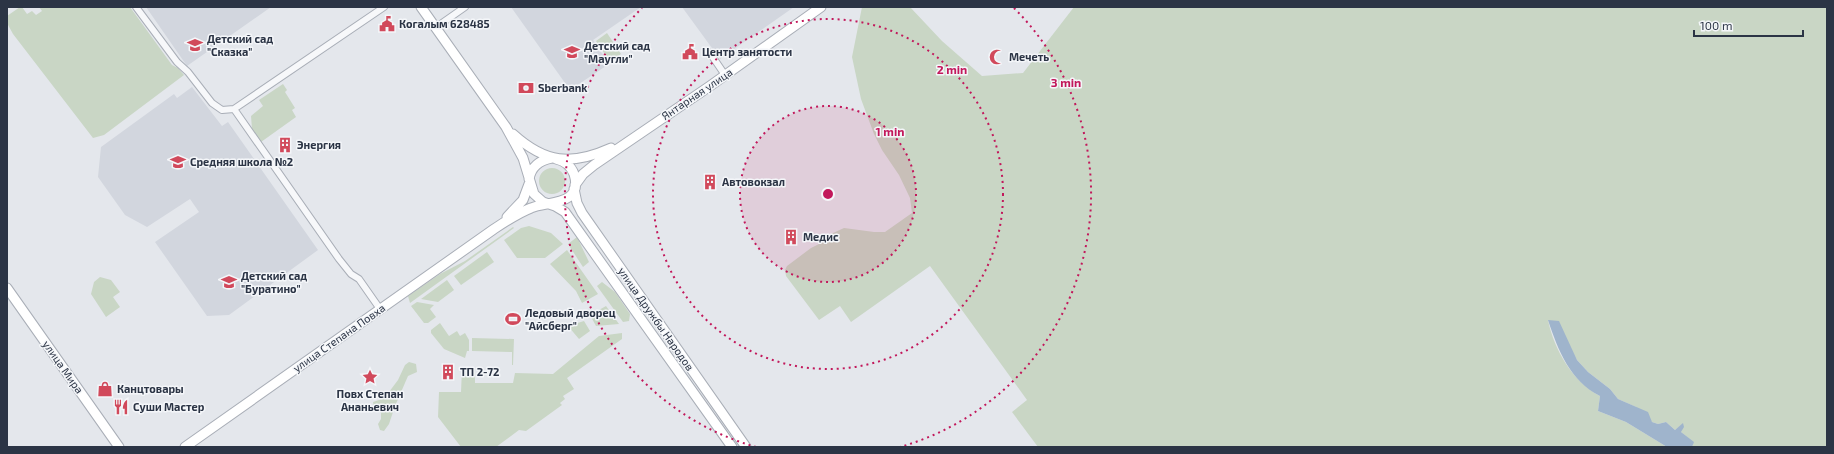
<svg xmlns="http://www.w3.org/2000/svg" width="1834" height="454" font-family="'Exo 2',sans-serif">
<rect width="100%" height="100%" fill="#e4e7ec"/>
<path fill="#d2d6de" d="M146,7H271L187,66Z
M511,7H641L593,40L609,64L570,90Z
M682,7H794L720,59Z
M192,87L222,126L228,122L318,250L229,315L207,316L155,242L199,212L190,199L147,227L125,215L98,177L101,147L174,94L177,98Z"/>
<path fill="#c9d6c5" d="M20,7H22L27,14L32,11L36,15L42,11L39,7H130L172,65L178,68L184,75L104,135L93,138L13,34L7,23V16Z
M862,7H910L942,41L982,76L1023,73L1074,7H1827V447H1692L1693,442L1681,432L1683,424L1675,430L1666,422L1658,424L1652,422L1636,407L1618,399L1610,389L1588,372L1577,360L1571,349L1548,320C1554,350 1573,382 1600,396L1598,411L1626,422L1667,447H1038L1012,412L1027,400L930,266L851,322L840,306L819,320L786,276L785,270L787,266L811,248L823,242L831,234L844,228L874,232H885L912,213L910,198L899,175L882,150L874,134L861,99L852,57Z
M607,33L621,54L610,62L596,41Z
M283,84L287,90L285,92L295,108L292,110L296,117L261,142L252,129L251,116L263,106L259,100Z
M539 181a13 13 0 1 1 26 0a13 13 0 1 1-26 0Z
M529,226L551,233L563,244L545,258H517L504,240L521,228Z
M513,227L514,228L410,303L408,296L440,274L465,261Z
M577,237L589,262L583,267L568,244Z
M567,250L598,294L582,303L576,291L550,264Z
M487,252L494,262L461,285L454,276Z
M100,277L111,280L120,292L113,297L120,307L106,317L91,294L94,282Z
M447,280L454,290L438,302L421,299Z
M602,282L615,292L630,314L629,321L623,322L597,286Z
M417,302L434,305L430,309L436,317L428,323H424L411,306Z
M606,306L619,324L596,326L590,315Z
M584,321L590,331L579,339L568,326Z
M440,323L449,336L457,331L460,336L465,333L469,340V351H467L465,358L444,349L431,333V330Z
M622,333V339L567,378L574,389L563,396L565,399L560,403L562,405L526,431L519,430L496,447H461L438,417L439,392H461L462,369H475V383H513L515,373L553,374L599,336Z
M472,338L514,339L513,365H512V352L472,351Z
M409,362L416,364L417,372L408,376L395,406L389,424L384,431L380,430L378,424L381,419V413L374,407L373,402L382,399L386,396L398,380L405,365Z"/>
<path fill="#9fb4cc" d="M1548,320L1559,321L1577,360L1588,372L1610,389L1618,399L1648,412L1652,422L1658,424L1666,422L1675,430L1683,423L1684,427L1681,432L1694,442L1692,447H1667L1626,422L1598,411L1600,396C1570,381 1558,350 1548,320Z"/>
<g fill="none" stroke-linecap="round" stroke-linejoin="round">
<defs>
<path id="street" d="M136,7L177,62L188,72L212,103L222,110L234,109L384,7
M435,28L465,7
M710,53L725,75
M234,109L339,259L351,274L359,279L380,309"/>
<path id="secondary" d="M421,7L506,127L523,158L534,194L543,202L555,206L565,212L732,447
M513,134C545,163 571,166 611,148
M529,179C531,167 540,160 552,158
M575,185L583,174L594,165L710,86L821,7
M574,189L577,203L582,213L746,447
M507,217L523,200L529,184
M7,288L119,447
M185,447L494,229C506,221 518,213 531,208C547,201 584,206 574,174C571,166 565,161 556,159"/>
</defs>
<use href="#street" stroke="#a9aeb7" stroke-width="8"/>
<use href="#secondary" stroke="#a9aeb7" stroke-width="11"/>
<use href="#street" stroke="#f7f8fa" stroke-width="6"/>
<use href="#secondary" stroke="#fff" stroke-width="9"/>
</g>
<circle cx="828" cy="194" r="88" fill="#c2185b" fill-opacity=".12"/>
<g fill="none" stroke="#c2185b" stroke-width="2" stroke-dasharray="2 4">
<circle cx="828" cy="194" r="88"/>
<circle cx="828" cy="194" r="175"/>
<path d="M756 447A263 263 0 0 1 642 8M1014 8A263 263 0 0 1 900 447"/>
</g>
<defs>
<symbol id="civic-bare" viewBox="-9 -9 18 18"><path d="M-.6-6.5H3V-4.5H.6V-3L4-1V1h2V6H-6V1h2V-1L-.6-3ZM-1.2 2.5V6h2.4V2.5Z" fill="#d1495b" stroke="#f4f6f9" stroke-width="2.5" paint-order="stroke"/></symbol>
<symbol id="school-bare" viewBox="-9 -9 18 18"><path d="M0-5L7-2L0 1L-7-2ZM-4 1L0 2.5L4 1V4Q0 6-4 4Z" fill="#d1495b" stroke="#f4f6f9" stroke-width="2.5" paint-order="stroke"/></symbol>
<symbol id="mosque-bare" viewBox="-9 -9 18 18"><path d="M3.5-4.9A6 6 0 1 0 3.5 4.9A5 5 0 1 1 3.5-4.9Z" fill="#d1495b" stroke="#f4f6f9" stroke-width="2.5" paint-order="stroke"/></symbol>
<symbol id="bank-bare" viewBox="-9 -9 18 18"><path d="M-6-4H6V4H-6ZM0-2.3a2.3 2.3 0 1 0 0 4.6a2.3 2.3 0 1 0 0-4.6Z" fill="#d1495b" stroke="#f4f6f9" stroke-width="2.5" paint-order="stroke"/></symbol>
<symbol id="building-bare" viewBox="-9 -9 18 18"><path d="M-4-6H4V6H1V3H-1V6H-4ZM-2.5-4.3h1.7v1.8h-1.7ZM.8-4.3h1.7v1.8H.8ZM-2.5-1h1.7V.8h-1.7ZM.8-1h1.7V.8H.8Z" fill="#d1495b" stroke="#f4f6f9" stroke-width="2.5" paint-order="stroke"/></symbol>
<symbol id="stadium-bare" viewBox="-9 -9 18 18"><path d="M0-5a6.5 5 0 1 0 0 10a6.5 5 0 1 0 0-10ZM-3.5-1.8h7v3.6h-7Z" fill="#d1495b" stroke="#f4f6f9" stroke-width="2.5" paint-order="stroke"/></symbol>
<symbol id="sight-bare" viewBox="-9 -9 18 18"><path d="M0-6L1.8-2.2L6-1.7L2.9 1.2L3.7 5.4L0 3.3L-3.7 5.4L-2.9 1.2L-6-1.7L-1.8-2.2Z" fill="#d1495b" stroke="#f4f6f9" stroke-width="2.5" paint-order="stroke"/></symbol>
<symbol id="shop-bare" viewBox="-9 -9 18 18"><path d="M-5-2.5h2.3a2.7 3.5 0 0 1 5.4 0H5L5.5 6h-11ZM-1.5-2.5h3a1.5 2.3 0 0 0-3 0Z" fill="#d1495b" stroke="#f4f6f9" stroke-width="2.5" paint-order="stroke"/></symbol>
<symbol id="restaurant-bare" viewBox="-9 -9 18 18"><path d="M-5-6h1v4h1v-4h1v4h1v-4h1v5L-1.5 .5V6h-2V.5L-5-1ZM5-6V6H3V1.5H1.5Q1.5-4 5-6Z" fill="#d1495b" stroke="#f4f6f9" stroke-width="2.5" paint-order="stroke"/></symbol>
</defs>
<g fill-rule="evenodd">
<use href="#civic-bare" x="376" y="13" width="22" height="22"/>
<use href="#school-bare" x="184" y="34" width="22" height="22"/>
<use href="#school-bare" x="561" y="41" width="22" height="22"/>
<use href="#civic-bare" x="679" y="41" width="22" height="22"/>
<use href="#mosque-bare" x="986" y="46" width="22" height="22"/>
<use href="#bank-bare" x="515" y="77" width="22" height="22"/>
<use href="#building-bare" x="274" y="134" width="22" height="22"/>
<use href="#school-bare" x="167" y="151" width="22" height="22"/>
<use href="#building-bare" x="699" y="171" width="22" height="22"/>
<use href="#building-bare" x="780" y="226" width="22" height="22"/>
<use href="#school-bare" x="218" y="271" width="22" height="22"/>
<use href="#stadium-bare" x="502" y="308" width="22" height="22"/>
<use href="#building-bare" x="437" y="361" width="22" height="22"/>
<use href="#sight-bare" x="359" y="366" width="22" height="22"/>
<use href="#shop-bare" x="94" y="378" width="22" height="22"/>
<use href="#restaurant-bare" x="110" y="396" width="22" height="22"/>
</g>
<g text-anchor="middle" stroke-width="3" stroke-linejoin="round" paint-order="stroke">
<g font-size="11" font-weight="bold" fill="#2b3445" stroke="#f4f6f9" text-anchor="start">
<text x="399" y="28">Когалым 628485</text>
<text x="207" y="43">Детский сад<tspan x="207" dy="13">"Сказка"</tspan></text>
<text x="584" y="50">Детский сад<tspan x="584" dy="13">"Маугли"</tspan></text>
<text x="702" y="56">Центр занятости</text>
<text x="1009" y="61">Мечеть</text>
<text x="538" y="92">Sberbank</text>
<text x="297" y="149">Энергия</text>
<text x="190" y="166">Средняя школа №2</text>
<text x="722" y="186">Автовокзал</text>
<text x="803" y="241">Медис</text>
<text x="241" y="280">Детский сад<tspan x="241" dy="13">"Буратино"</tspan></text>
<text x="525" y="317">Ледовый дворец<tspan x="525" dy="13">"Айсберг"</tspan></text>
<text x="460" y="376">ТП 2-72</text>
<text x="117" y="393">Канцтовары</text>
<text x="370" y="398" text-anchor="middle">Повх Степан<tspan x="370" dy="13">Ананьевич</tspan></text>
<text x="133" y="411">Суши Мастер</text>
</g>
<g font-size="11" fill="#2b3445" stroke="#f4f6f9">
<text transform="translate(697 94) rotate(-34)" y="4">Янтарная улица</text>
<text transform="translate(656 319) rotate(55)" y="4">улица Дружбы Народов</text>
<text transform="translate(339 338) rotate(-35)" y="4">улица Степана Повха</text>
<text transform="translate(63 367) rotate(55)" y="4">улица Мира</text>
</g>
</g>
<circle cx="828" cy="194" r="6" fill="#c2185b" stroke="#f4f6f9" stroke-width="2"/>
<g font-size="12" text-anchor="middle" font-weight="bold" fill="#c2185b" stroke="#f4f6f9" stroke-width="3" stroke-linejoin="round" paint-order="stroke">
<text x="952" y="74">2 min</text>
<text x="1066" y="87">3 min</text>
<text x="890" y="136">1 min</text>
</g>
<rect width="1834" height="454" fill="none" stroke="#2b3445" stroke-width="16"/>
<path d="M1694 30v6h109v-6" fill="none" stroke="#2b3445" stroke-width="2"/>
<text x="1700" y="30" font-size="12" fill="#2b3445" stroke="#f4f6f9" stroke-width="3" paint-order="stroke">100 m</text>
</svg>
